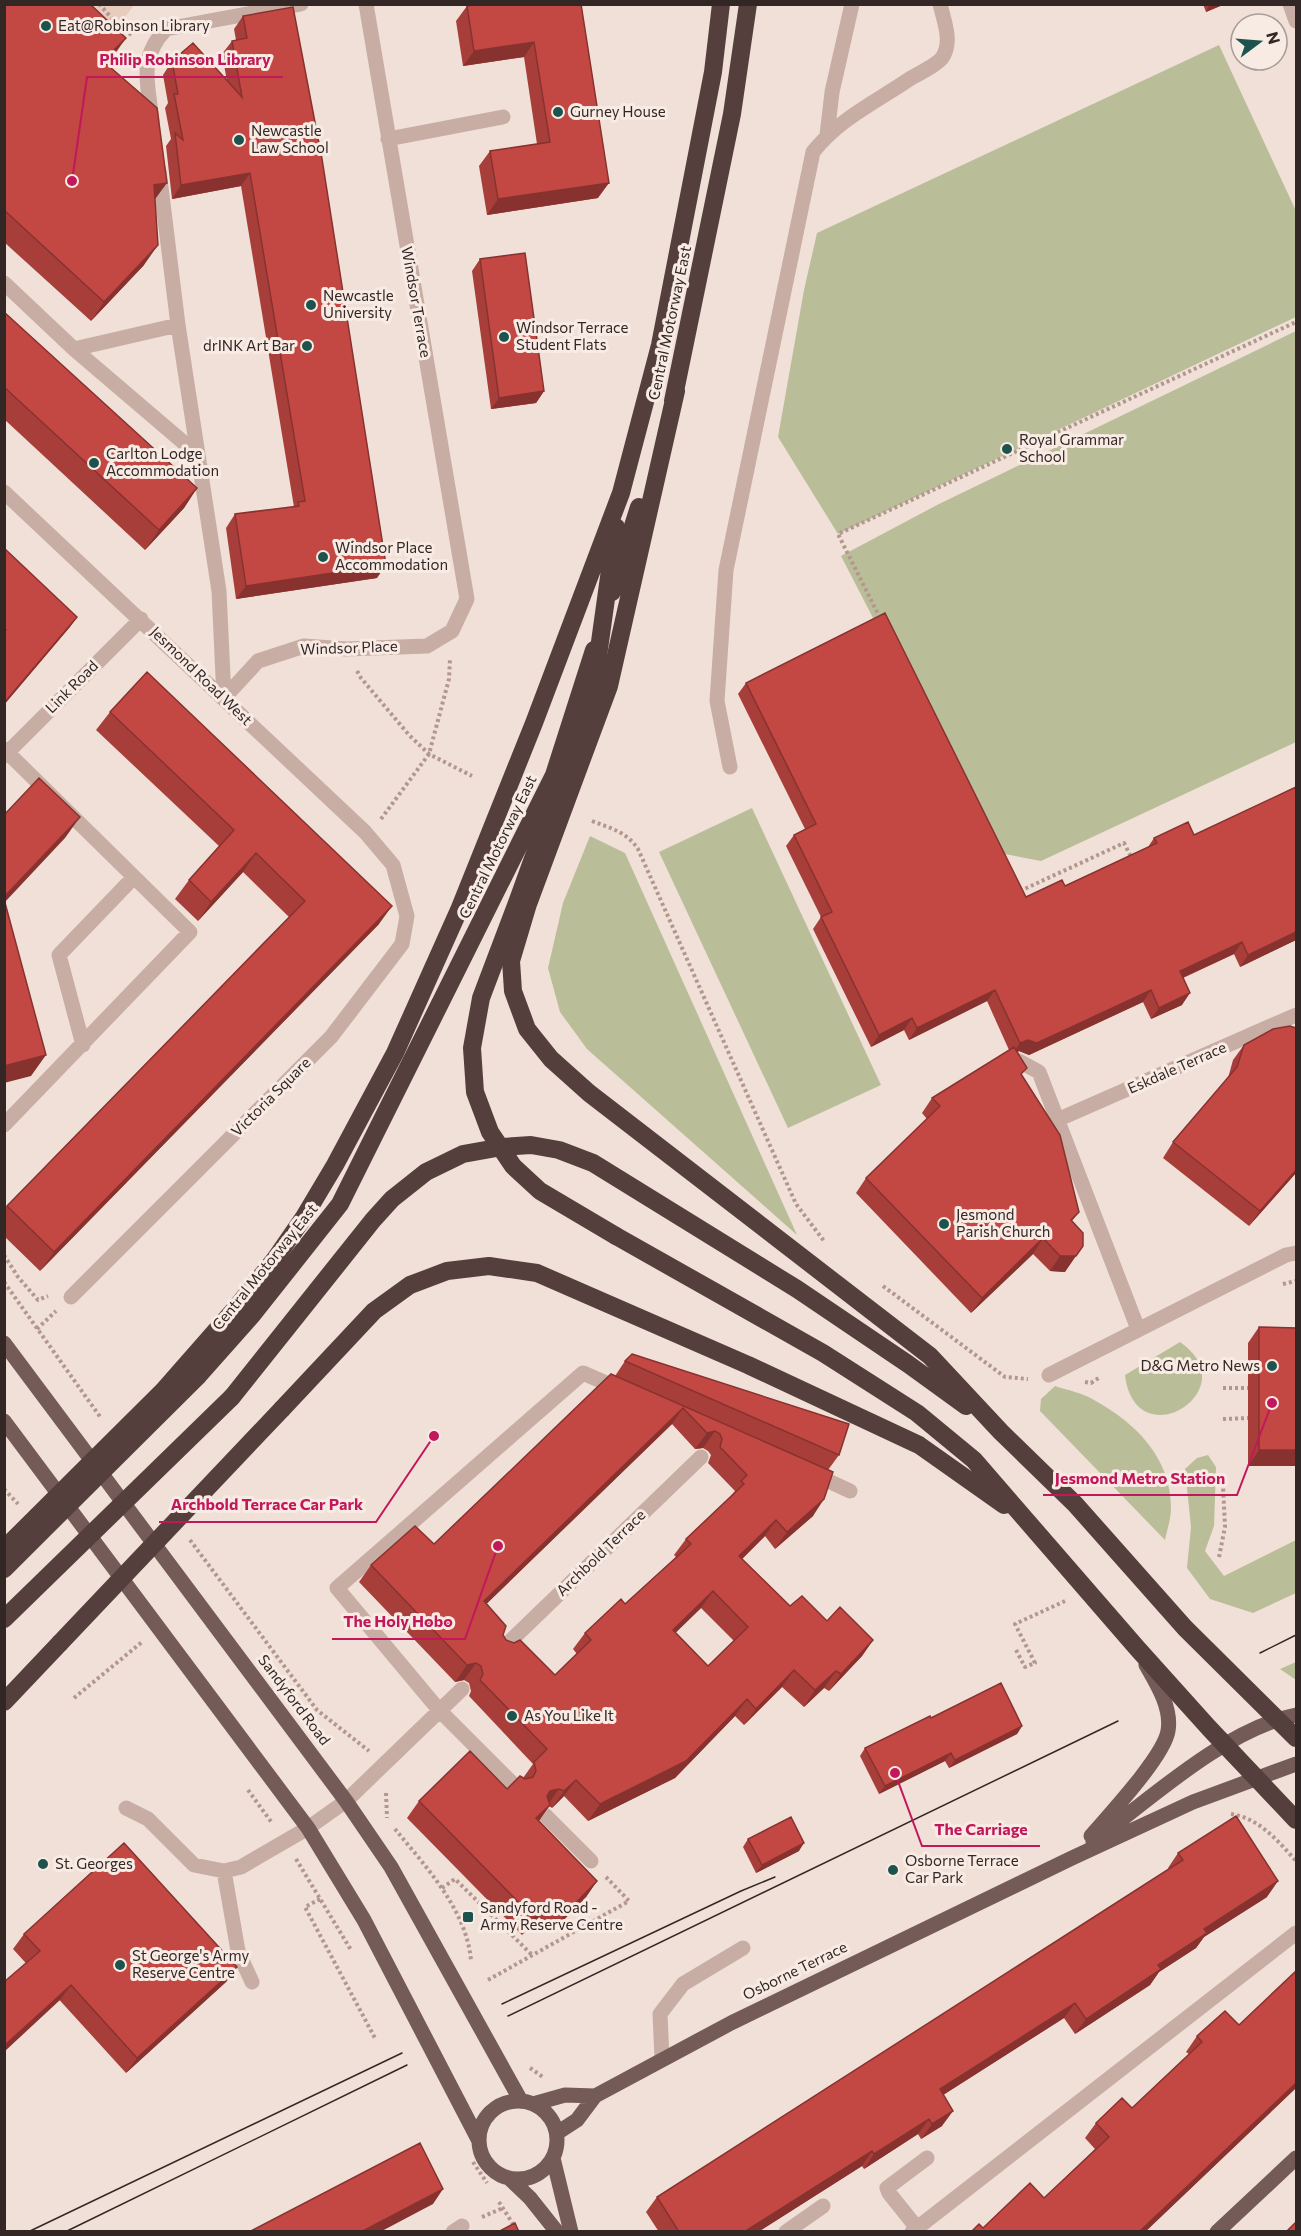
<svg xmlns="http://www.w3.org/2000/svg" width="1301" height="2236" font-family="Commissioner,sans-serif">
<rect width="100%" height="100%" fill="#f0e0d8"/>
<path fill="#b9be99" d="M1219,45L1296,211V317L838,534L778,437L804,290L817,233Z
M1296,331V742L1041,861L994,852L841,556L939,504Z
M752,808L881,1085L788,1128L659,852Z
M590,836L625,853L797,1235L587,1049L560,1012L548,968L563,903Z
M1180,1342C1249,1390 1135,1460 1125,1375Z
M1055,1386C1067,1390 1083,1393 1094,1400C1136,1423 1171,1458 1171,1508C1171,1519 1167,1530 1165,1540L1040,1411L1041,1399Z
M1208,1455L1216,1467L1214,1526L1205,1551L1224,1576L1296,1540V1593L1253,1613L1210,1599L1187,1568L1191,1527L1185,1469L1197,1458Z
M1296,1662V1680L1280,1669Z"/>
<path fill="#e8cdbf" d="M57,5H134L103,47Z"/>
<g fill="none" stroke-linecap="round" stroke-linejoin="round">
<path stroke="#b3978f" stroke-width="4" stroke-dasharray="3 3" stroke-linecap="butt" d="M99,4L118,25L133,36
M880,618L838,534L1296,322
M357,671L361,678L409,735L429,754L472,776
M381,819L429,754L449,679L450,659
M592,821C610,828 627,832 638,849L796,1204L824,1241
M1020,891L1124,843L1132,859
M4,1255L18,1277L38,1300L48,1296
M4,1282L101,1418
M1283,1284L1296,1281
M883,1286L1005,1377L1028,1379
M37,1329L56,1311
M1085,1382L1091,1383L1100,1377
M1223,1388H1249
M1223,1419L1248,1418
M4,1489L18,1504
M190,1540L317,1710L369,1751
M1219,1557L1225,1527L1223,1486
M1016,1650L1025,1667L1035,1663L1015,1624L1065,1601
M74,1698L142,1642
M248,1790L272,1823
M386,1793L387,1818
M1231,1814C1259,1818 1278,1841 1296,1861
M395,1829C426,1867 466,1909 471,1960
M296,1859L351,1950
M442,1888L455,1879L532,1955
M320,1899L305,1907L376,2040
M488,1980L629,1901L606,1877
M530,2068L544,2078
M473,2162L487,2183
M499,2202L518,2232
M482,2217L503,2208"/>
<path stroke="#c8ada4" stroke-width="15" d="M1290,4L1296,21
M152,120C148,84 138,58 166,29L301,4
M827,135L832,92L852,4
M388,139L503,117
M159,171L178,325L219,591L224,698
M4,283L74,349L178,325
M74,349L197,454
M4,492L365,832L393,865L407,916L402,944L331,1037L71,1297
M224,698L258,661L304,646L346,649L427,646L452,631L467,599L366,4
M4,749L190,932L4,1125
M4,756L141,619
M730,767L717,701L726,570L813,152C840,118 876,102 911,78C919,74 937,64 942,58C953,42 944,21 940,4
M83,1045L59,955L134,877
M1019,1061L1039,1072L1138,1329
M1057,1120L1296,1015
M1049,1375L1286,1255L1296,1253
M811,1473L850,1491
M501,1650L701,1457
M515,1786L439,1710L337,1588L583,1373L622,1390
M126,1808L148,1819L194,1865L224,1871L241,1867L308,1828L346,1801L462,1689
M545,1815L591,1861
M224,1871L238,1951L252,1982
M662,2058L660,2014L683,1984L743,1948
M917,2228L889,2193L887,2188L927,2158
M453,2232L462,2226
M786,2232L823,2206
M912,2232L1296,1933"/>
<path stroke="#755b57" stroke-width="15" d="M4,1343L346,1801L391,1867L521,2101
M4,1421L308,1828L364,1920L479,2141
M1091,1836C1110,1814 1164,1756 1168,1731C1172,1708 1157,1684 1146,1665
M1093,1842C1151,1798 1226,1729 1296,1715
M479 2140a39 39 0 1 1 78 0a39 39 0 1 1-78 0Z
M533,2104L565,2095L595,2096L731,2023L1072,1858L1193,1802L1296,1764
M557,2133L577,2120L595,2096
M553,2158L571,2232
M510,2179L530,2198L557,2232
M1217,2232L1296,2158"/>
<path stroke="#543f3d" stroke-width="18" d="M676,391L609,686L528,904L511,961L513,991L527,1029L551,1059L589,1093L930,1356L1001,1432L1075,1504L1185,1628L1296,1738
M673,401L732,114L748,4
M612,592L639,507
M616,1236L823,1353L917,1413L974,1460L1137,1648L1209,1728L1296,1820
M198,1376L253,1314L340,1204L554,775L594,650
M232,1397L373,1220L392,1199L426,1172L463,1154L502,1147L531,1145L559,1150L593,1163L797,1289L908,1364L966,1406
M282,1409L374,1311L410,1285L447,1271L489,1266L537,1273L748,1365L919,1445L1004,1505
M4,1702L60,1643"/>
<path stroke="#332726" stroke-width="1.5" d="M1260,1653L1296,1635
M502,2004L741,1891L775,1877
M508,2016L1118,1721
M28,2232L402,2053
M65,2232L407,2065"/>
<path stroke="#543f3d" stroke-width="18" d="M616,527L593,692L518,900L481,998L472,1048L475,1092L490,1132L513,1166L540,1191L616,1236
M4,1549L163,1391L235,1309L275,1259L304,1217L335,1165L395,1053L459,910L534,723L621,493L660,345L713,72L721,4
M4,1569L198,1376
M4,1619L232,1397
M60,1643L282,1409"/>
</g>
<path fill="#a83e3a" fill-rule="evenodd" d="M4,4L112,58L106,63L155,199L144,265L91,321L4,242Z
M581,4L598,198L487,215L479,166L490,151L537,144L524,57L463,66L456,21L467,6Z
M1203,4H1225L1206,12Z
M243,16L377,578L236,599L226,528L235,514L294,507L241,186L172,199L166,146L171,139L165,108L168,103L163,75L172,61L227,81L222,54L232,41L236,40L234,29Z
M480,259L544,391L536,403L491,409L472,271Z
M4,312L197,488L184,508L145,550L4,419Z
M746,683L1026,897L1065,886L1148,847L1154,838L1194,835L1296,940L1240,967L1234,954L1183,978L1182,1005L1151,1019L1143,1002L1029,1055L1019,1051L1018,1052L1022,1076L1079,1212L1072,1221L1065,1272L1050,1271L1033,1254L971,1313L856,1193L866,1178L927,1119L922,1113L932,1098L1009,1050L987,1001L909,1040L904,1030L871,1047L813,929L821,917L786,846L794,835L805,829L738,694Z
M110,712L379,924L40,1271L4,1236V1209L7,1206L289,917L243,872L198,921L175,899L189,880L219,846L96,730Z
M1244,1045L1296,1173L1249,1226L1163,1158L1173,1142L1228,1078L1233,1060Z
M1259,1327L1296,1328V1466H1248V1343Z
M625,1361L839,1455L828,1470L813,1516L775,1549L765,1536L742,1559L790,1606L873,1640L862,1656L829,1691L824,1688L804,1707L782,1687L744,1725L735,1716L675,1778L588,1821L564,1796L552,1808L549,1806L539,1821L597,1881L586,1897L553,1931L539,1917L522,1935L407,1818L419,1801L507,1789L523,1778L533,1764L469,1696L471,1691L469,1683L464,1680L455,1682L359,1582L371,1565L434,1544L615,1376ZM672,1424L695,1449L703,1448L708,1451L711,1455L708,1463L735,1491L730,1497L686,1539L674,1555L676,1557L625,1604L585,1633L573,1649L577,1654L555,1675L506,1640L486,1604ZM701,1608L734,1641L708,1666L675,1633Z
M931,1718L1022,1726L1017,1734L949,1768L945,1761L879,1794L860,1756L865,1748Z
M748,1839L799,1851L756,1873L743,1847Z
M1178,1853L1267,1897L1204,1937L1196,1948L1159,1972L1150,1985L1075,2034L1064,2018L943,2095L942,2126L921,2139L918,2134L864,2169L862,2166L758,2232H659L646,2212L657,2197L1169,1869L1168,1868Z
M24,1934L237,1967L226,1982L126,2073L13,1949Z
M1197,2036L1296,2088L1145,2232H971L983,2228L1044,2198L1095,2149L1085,2138L1096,2123L1132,2108L1189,2054L1186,2052Z"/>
<path fill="#88322f" d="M1210,4H1225L1206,12Z
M126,38L112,58L90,80L103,61Z
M534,42L524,57L463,66L474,51Z
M250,173L241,186L172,199L181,185Z
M167,183L153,202L154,185Z
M609,183L598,198L487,215L498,199Z
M158,245L144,265L91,321L104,302Z
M544,391L536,403L491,409L499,398Z
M197,488L184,508L145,550L159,530Z
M386,565L377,578L236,599L246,586Z
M77,617L70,627L4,705V703Z
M80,817L65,838L4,903V897Z
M256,853L243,872L198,921L211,902Z
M392,906L379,924L40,1271L54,1252Z
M1296,932V940L1240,967L1248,955Z
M1242,942L1234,954L1171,983L1180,971Z
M995,990L987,1001L909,1040L917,1028Z
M1151,990L1143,1002L1029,1055L1019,1051L1012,1055L1020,1043Z
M1190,993L1182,1005L1151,1019L1159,1008Z
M912,1018L904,1030L871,1047L879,1035Z
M46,1055L31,1076L4,1083V1066Z
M1296,1170V1173L1249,1226L1260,1211Z
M1043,1238L1033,1254L971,1313L982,1298Z
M1060,1256H1076L1065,1272L1050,1271Z
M683,1408L672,1424L472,1618L484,1601Z
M715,1431L703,1448L695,1449L707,1433Z
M1259,1450H1296V1466H1248Z
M824,1499L813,1516L775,1549L787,1532Z
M776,1520L765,1536L728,1573L739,1556Z
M713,1591L701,1608L661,1647L673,1630Z
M873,1640L862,1656L829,1691L841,1674Z
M476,1663L464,1680L455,1682L467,1665Z
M794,1670L782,1687L744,1725L756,1709Z
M836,1671L824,1688L804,1707L815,1690Z
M747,1699L735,1716L675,1778L588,1821L600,1804Z
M1022,1726L1017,1734L949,1768L955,1760Z
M951,1753L945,1761L879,1794L885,1786Z
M576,1780L564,1796L552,1808L564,1791Z
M559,1789L547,1806L539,1808L550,1791Z
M550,1805L538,1822L536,1818Z
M804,1843L799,1851L756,1873L762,1865Z
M597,1881L586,1897L553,1931L565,1914Z
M1278,1881L1267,1897L1204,1937L1196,1948L1159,1972L1150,1985L1075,2034L1086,2019L1204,1929Z
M551,1900L539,1917L522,1935L534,1918Z
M237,1967L226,1982L126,2073L137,2058Z
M71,1985L60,2000L4,2052V2046Z
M1075,2003L1064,2018L929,2104L940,2089Z
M1296,2083V2088L1145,2232H1139Z
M953,2111L942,2126L921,2139L932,2124Z
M929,2119L918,2134L864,2169L874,2154Z
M872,2151L862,2166L758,2232H744Z
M443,2189L433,2204L380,2232H361Z"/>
<path fill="#c34843" stroke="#88322f" stroke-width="1.5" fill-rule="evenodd" d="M4,4H90L126,38L103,61L157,108L167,183L154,185L158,245L104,302L4,210Z
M478,4H581L609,183L498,199L490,151L550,142L534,42L474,51L467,6Z
M293,7L322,159L386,565L246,586L235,514L299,506L298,502L305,501L250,173L181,185L175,133L183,140L174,94H178L172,61L193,43L242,97L232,41L247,38L243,16Z
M525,253L544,391L499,398L480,259Z
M4,312L197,488L159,530L4,387Z
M4,548L77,617L4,703V632L6,630L4,629Z
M885,613L1026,897L1062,880L1065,886L1157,843L1154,838L1188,822L1194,835L1296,787V932L1248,955L1242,942L1180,971L1190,993L1159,1008L1151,990L1037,1043L1028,1040L1020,1043L995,990L917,1028L912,1018L879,1035L821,917L832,912L794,835L816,824L746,683Z
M147,672L392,906L54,1252L7,1206L305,901L256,853L211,902L189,880L234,830L110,712Z
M39,778L80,817L4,897V815Z
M4,899L46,1055L4,1066Z
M1290,1026L1296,1028V1170L1260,1211L1173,1142L1237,1067L1244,1045L1273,1029Z
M1014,1047L1027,1068L1021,1074L1060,1135L1079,1212L1071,1220L1083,1233V1246L1076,1256H1060L1043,1238L982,1298L866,1178L940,1106L932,1098Z
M1259,1327L1296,1328V1450H1259Z
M632,1354L849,1424L839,1455L625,1361Z
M611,1374L833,1472L824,1499L787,1532L776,1520L739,1556L790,1606L802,1596L827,1621L840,1607L873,1640L841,1674L836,1671L815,1690L794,1670L756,1709L747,1699L686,1761L600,1804L576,1780L564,1791L559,1789L550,1791L547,1796L550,1805L536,1818L597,1881L565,1914L551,1900L534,1918L419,1801L470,1751L507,1789L520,1776L525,1779L533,1777L536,1771L534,1762L547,1749L480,1680L483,1674L481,1666L476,1663L467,1665L371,1565L415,1526L434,1544ZM683,1408L707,1433L715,1431L720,1434L722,1439L720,1447L747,1475L741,1481L744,1484L686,1539L691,1544L625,1604L621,1599L585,1633L591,1640L555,1675L520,1640L514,1643L506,1640L503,1635L506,1626L484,1601ZM713,1591L748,1627L708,1666L673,1630Z
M1001,1683L1022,1726L955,1760L951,1753L885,1786L865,1748L930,1716L931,1718Z
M1236,1816L1278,1881L1204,1929L1207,1933L1158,1965L1161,1969L1086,2019L1075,2003L940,2089L953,2111L932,2124L929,2119L874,2154L872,2151L744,2232H679L657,2197L1183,1860L1178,1853Z
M791,1817L804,1843L762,1865L748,1839Z
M124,1843L237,1967L137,2058L71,1985L4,2046V1982L40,1951L24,1934Z
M1296,1971V2083L1139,2232H971L979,2224L983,2228L1030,2183L1044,2198L1109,2137L1096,2123L1122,2098L1132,2108L1202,2042L1197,2036L1225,2011L1239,2025Z
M420,2143L443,2189L361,2232H249Z
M1296,2222V2232H1286Z
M515,2223L519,2232H498Z"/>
<g fill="#1d534c" stroke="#f8ebe4" stroke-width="2">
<circle cx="46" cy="26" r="6"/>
<circle cx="558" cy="112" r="6"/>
<circle cx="239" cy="140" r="6"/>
<circle cx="311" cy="305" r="6"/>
<circle cx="504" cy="337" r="6"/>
<circle cx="307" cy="346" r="6"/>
<circle cx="1007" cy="449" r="6"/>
<circle cx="94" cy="463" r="6"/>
<circle cx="323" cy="557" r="6"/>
<circle cx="944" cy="1224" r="6"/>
<circle cx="1272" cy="1366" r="6"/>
<circle cx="512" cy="1716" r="6"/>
<circle cx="43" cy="1864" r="6"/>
<circle cx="893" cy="1870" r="6"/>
<rect x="462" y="1911" width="12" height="12" rx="3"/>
<circle cx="120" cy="1965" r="6"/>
</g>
<g text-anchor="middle" stroke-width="6" stroke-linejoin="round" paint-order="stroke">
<g font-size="15" fill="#332726" stroke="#f8ebe4" text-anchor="start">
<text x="58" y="31">Eat@Robinson Library</text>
<text x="570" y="117">Gurney House</text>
<text x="251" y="136">Newcastle<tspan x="251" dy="17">Law School</tspan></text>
<text x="323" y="301">Newcastle<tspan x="323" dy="17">University</tspan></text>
<text x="516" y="333">Windsor Terrace<tspan x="516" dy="17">Student Flats</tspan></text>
<text x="295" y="351" text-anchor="end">drINK Art Bar</text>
<text x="1019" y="445">Royal Grammar<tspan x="1019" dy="17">School</tspan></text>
<text x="106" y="459">Carlton Lodge<tspan x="106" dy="17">Accommodation</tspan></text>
<text x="335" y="553">Windsor Place<tspan x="335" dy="17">Accommodation</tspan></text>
<text x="956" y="1220">Jesmond<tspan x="956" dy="17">Parish Church</tspan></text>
<text x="1260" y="1371" text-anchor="end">D&amp;G Metro News</text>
<text x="524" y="1721">As You Like It</text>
<text x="905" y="1866">Osborne Terrace<tspan x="905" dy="17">Car Park</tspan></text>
<text x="55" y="1869">St. Georges</text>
<text x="480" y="1913">Sandyford Road -<tspan x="480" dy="17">Army Reserve Centre</tspan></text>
<text x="132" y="1961">St George's Army<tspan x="132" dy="17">Reserve Centre</tspan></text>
</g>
<g font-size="15" fill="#332726" stroke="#f8ebe4">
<text transform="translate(416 302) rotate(80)" y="5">Windsor Terrace</text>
<text transform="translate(670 323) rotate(-78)" y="5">Central Motorway East</text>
<text transform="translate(349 648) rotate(-2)" y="5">Windsor Place</text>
<text transform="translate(201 676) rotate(44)" y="5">Jesmond Road West</text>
<text transform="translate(72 687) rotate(-45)" y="5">Link Road</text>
<text transform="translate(498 847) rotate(-64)" y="5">Central Motorway East</text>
<text transform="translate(1177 1068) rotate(-24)" y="5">Eskdale Terrace</text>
<text transform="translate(271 1097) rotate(-45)" y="5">Victoria Square</text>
<text transform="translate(265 1267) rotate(-51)" y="5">Central Motorway East</text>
<text transform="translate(601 1553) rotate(-44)" y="5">Archbold Terrace</text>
<text transform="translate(294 1700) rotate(53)" y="5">Sandyford Road</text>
<text transform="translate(795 1971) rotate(-26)" y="5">Osborne Terrace</text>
</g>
</g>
<path fill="none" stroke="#c2185b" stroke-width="2" d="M72 181L87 77H283M1272 1403L1237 1495H1043M434 1436L376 1522H159M498 1546L465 1639H332M895 1773L922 1846H1040"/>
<g fill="#c2185b" stroke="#f8ebe4" stroke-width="2">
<circle cx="72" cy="181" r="6"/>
<circle cx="1272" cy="1403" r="6"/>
<circle cx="434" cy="1436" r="6"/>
<circle cx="498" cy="1546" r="6"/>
<circle cx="895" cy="1773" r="6"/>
</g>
<g font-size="16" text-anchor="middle" font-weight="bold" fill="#c2185b" stroke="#f8ebe4" stroke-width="6" stroke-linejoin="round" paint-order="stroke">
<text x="185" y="65">Philip Robinson Library</text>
<text x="1140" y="1484">Jesmond Metro Station</text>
<text x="267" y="1510">Archbold Terrace Car Park</text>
<text x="398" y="1627">The Holy Hobo</text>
<text x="981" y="1835">The Carriage</text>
</g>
<rect width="1301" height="2236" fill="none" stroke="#332726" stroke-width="12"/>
<g transform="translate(1259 42) rotate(74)"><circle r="28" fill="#f8ebe4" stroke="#a99d98" stroke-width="1.5"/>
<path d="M0-4.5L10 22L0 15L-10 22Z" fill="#1d534c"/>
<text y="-9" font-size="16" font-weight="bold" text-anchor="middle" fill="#332726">N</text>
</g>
</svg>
